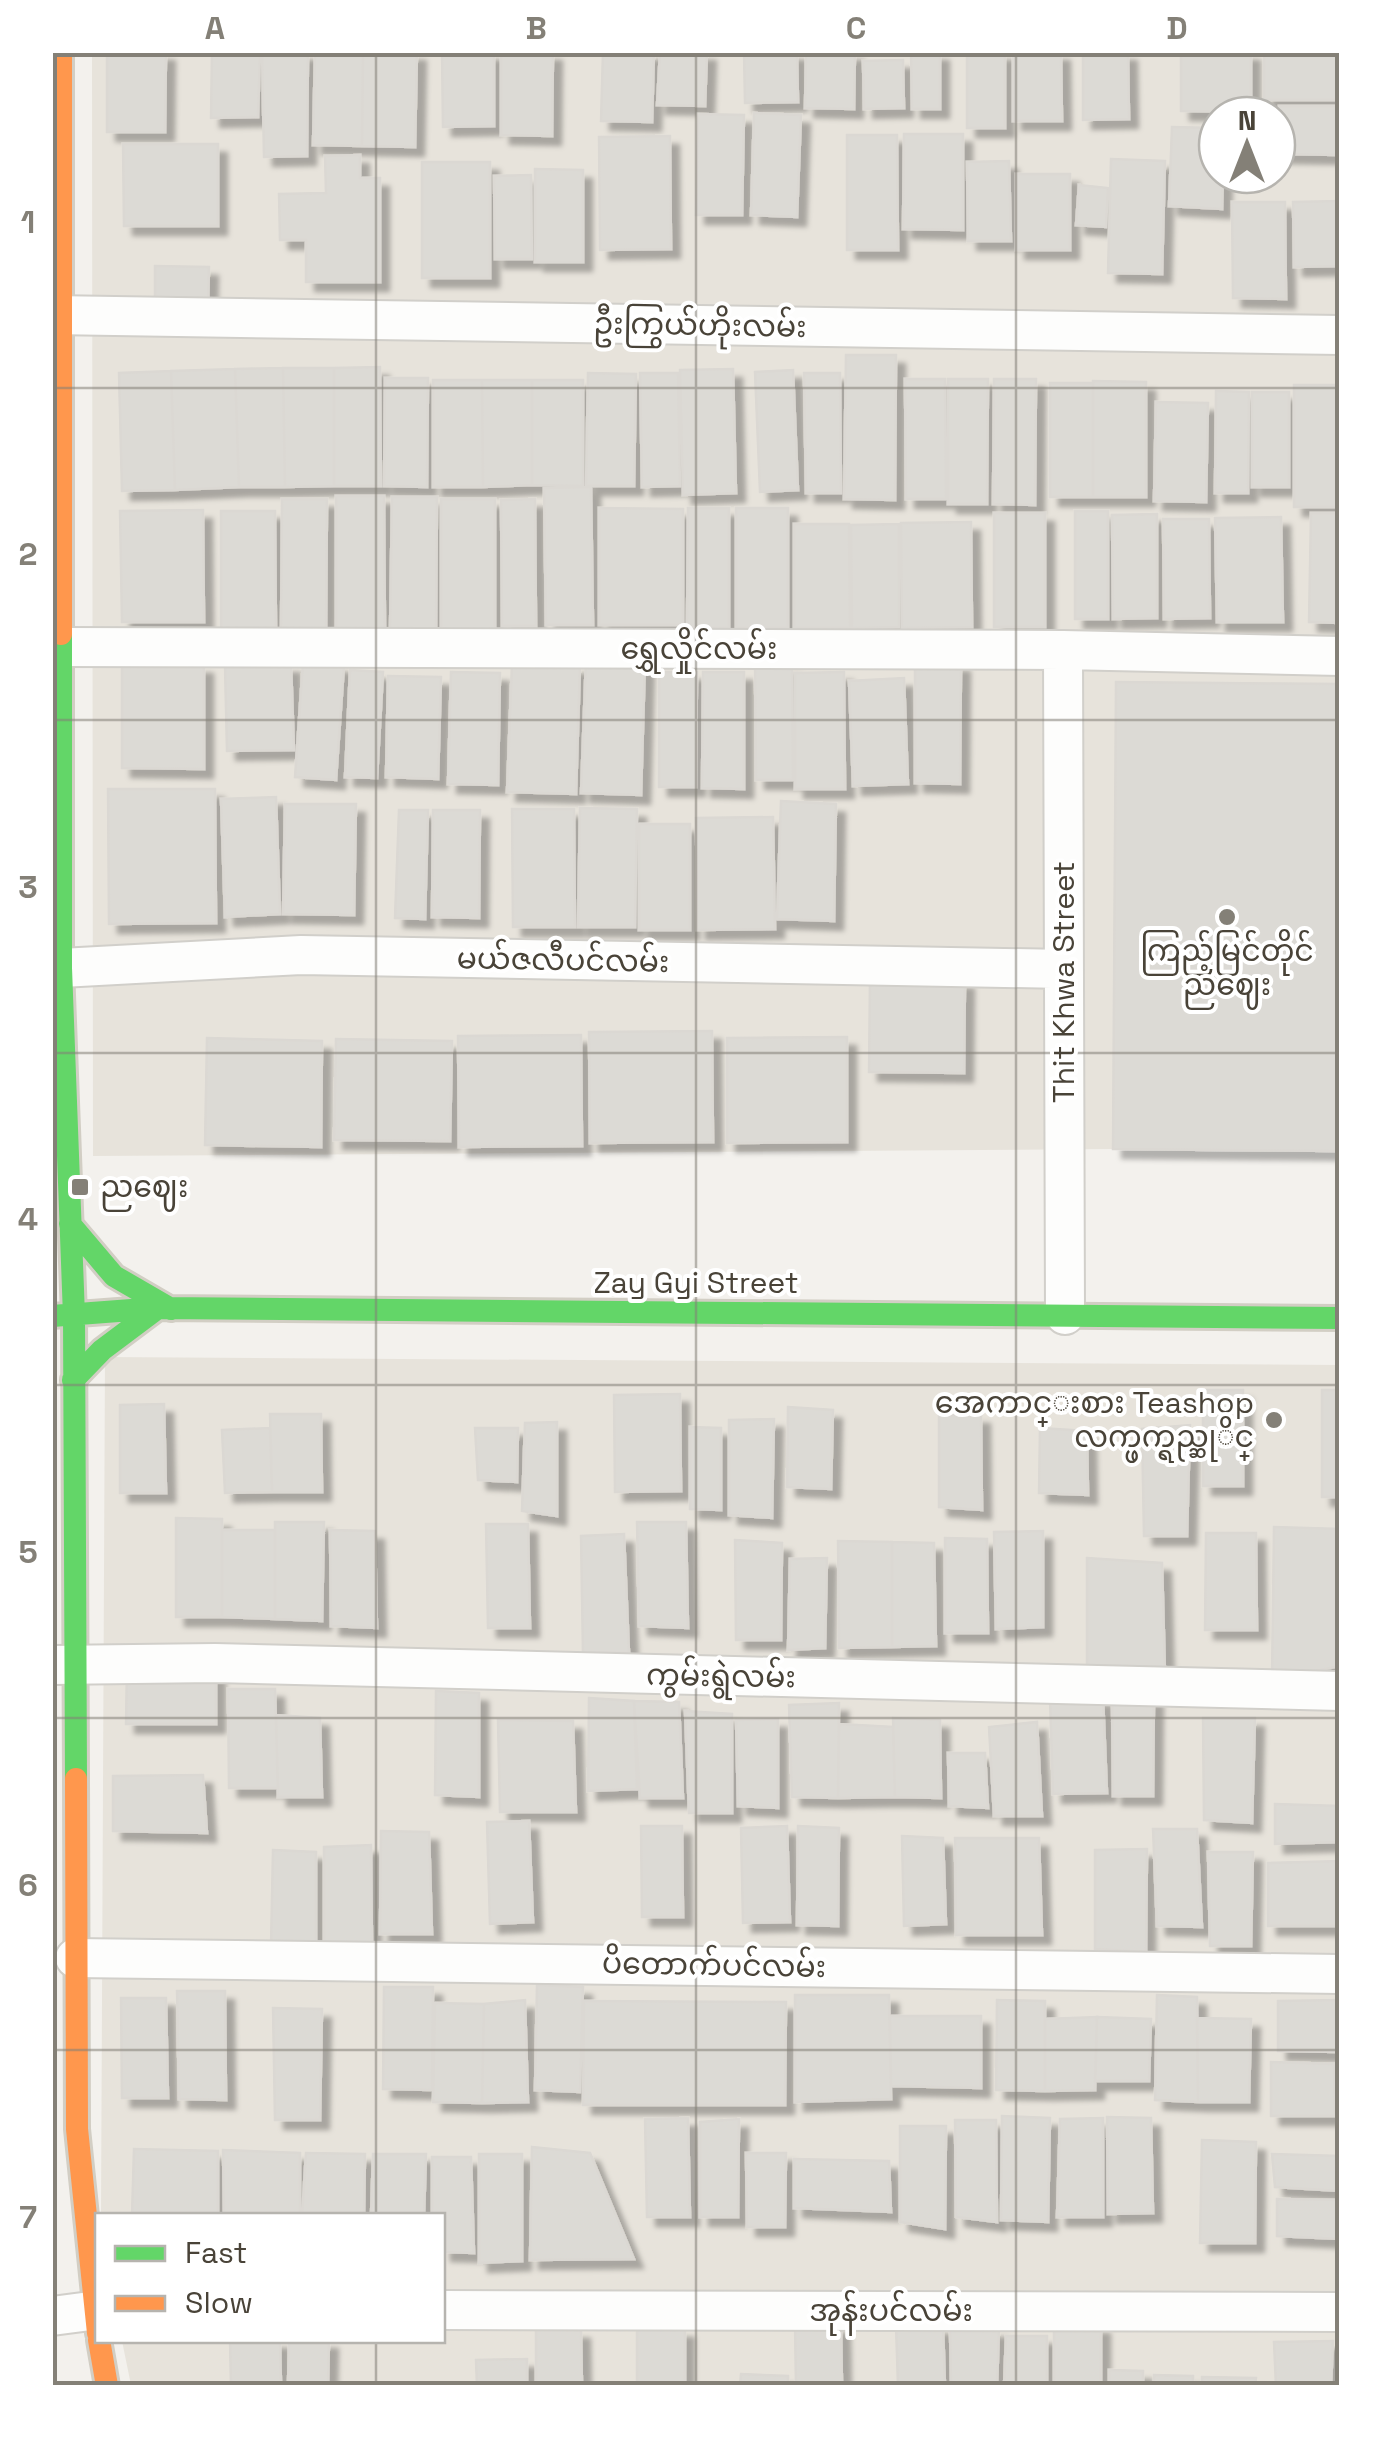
<svg xmlns="http://www.w3.org/2000/svg" width="1392" height="2438" font-family="'Space Grotesk','Noto Sans Myanmar',sans-serif">
<defs>
<filter id="shadow"><feDropShadow dx="9" dy="9" stdDeviation="2.5" flood-color="#0004"/></filter>
</defs>
<rect width="100%" height="100%" fill="#f3f1ed"/>
<path fill="#e7e3db" fill-rule="evenodd" d="M92,53H1339V684L1116,682L1113,1149L93,1156ZM1217,115H1277V175H1217Z
M105,1357L1339,1365V2385H131L122,2341L442,2340V2216H101Z"/>
<path fill="#dcdad5" stroke="#dbd8d3" stroke-width="2.5" filter="url(#shadow)" d="M107,52H166L165,132H107Z
M212,52H260L258,117L211,118Z
M262,52H308L307,156L264,157Z
M315,52H363L362,146L313,145Z
M363,52H417L415,147L362,146Z
M442,52H494V126L443,127Z
M501,52H553L552,136L501,135Z
M603,52H654L652,122L601,121Z
M660,52H707L705,106L657,105Z
M744,52H797L798,102L745,103Z
M806,52H855L854,109L805,108Z
M911,52H940V109H912Z
M967,52H1005V128H967Z
M1013,52H1061L1062,121H1013Z
M1083,52H1128L1129,119L1083,120Z
M1181,52H1251V112L1181,111Z
M1264,52H1340V100H1264Z
M903,60L904,108L864,109L863,61Z
M1279,106H1340V155L1278,154Z
M754,113L801,115L797,217L751,215Z
M698,114L744,115L742,215H696Z
M1172,127L1217,128V175H1223L1222,209L1169,206Z
M904,134H963V230L903,229Z
M847,135H897L898,250H847Z
M670,136L671,249L600,250L599,137Z
M123,144H218V226H124Z
M360,155V178H380V282H306V240H280L279,194L326,193L325,156Z
M1111,159L1165,161L1162,274L1108,273Z
M1009,161L1011,241H968L967,162Z
M422,162H490V278H422Z
M535,169L583,170V262H535Z
M1016,174H1070V250H1016Z
M531,175L532,259H495L494,176Z
M1079,185L1108,188L1106,227L1076,225Z
M1340,201V266L1294,267L1293,202Z
M1232,202H1285L1286,299L1233,298Z
M155,266L209,267L208,309H155Z
M846,355H896L895,500L844,499Z
M380,367L381,486H334V368Z
M283,368L285,487H239L235,369Z
M283,368H334V486L285,487Z
M235,369L239,487L175,490L171,371Z
M733,369L736,493L683,495L680,370Z
M793,370L798,490L760,492L755,372Z
M171,371L175,490L122,491L119,373Z
M588,373L636,374L634,486H586Z
M640,373H678L680,486L642,487Z
M804,373H840L841,493H806Z
M385,378H428L427,487L384,486Z
M905,379H945L946,499H906Z
M948,379H988L987,504H948Z
M994,379H1036L1035,505L993,504Z
M433,380H482L483,487H433Z
M482,380H532V485L483,487Z
M532,380H583V486L532,485Z
M1093,381L1146,382V497H1093Z
M1050,383H1093V497H1050Z
M1294,385H1340V507H1294Z
M1216,391L1249,392L1248,493H1215Z
M1252,392H1289V487H1252Z
M1156,402L1208,403L1206,502L1154,501Z
M591,487L593,625H546L544,488Z
M336,496H384L385,633H336Z
M392,497H437L436,633L390,632Z
M282,499H327L326,635H281Z
M441,499H495V632H441Z
M535,499L536,626H502L501,500Z
M599,508L683,509V625H599Z
M688,508H729V628H687Z
M736,508H788V628H736Z
M203,510L204,622H122L120,511Z
M221,511H275L276,634L221,635Z
M1075,511H1108V619H1075Z
M994,513H1045V627H994Z
M1311,513H1340V623L1309,622Z
M1157,514V618L1113,619L1112,515Z
M1281,517L1283,622H1217L1215,518Z
M1163,519H1209L1210,618L1164,619Z
M971,522L972,627L902,628L901,523Z
M794,524H849L850,628H794Z
M899,524V627L852,628L851,525Z
M586,658L645,660L641,795L581,793Z
M303,662L344,665L336,780L295,777Z
M915,663H961L960,784L915,783Z
M122,664L204,665V769L122,768Z
M291,664L294,750L227,751L225,666Z
M512,664L580,666L576,794L507,792Z
M755,666H792L793,780H756Z
M350,670L383,672L377,778L345,777Z
M451,672L500,673L498,785L448,784Z
M659,672H697L696,787H659Z
M703,672H744V789L702,788Z
M844,672L845,789H795V673Z
M388,676L441,677L438,779L386,777Z
M904,678L908,784L853,786L849,681Z
M1116,682L1340,684V1151L1113,1149Z
M108,789H215L216,923L109,924Z
M276,797L280,914L225,917L221,799Z
M781,801L836,804L834,921L777,919Z
M285,804H356L354,915L283,914Z
M580,808L637,809L635,927H578Z
M512,809H574L575,927H513Z
M399,810H428L425,919L395,918Z
M433,810H480L479,918L432,917Z
M773,817L775,929L697,930L696,818Z
M639,824H690V930H639Z
M870,979L965,980L964,1073L869,1072Z
M712,1031L713,1142L590,1143L589,1032Z
M581,1035L582,1146L459,1147L458,1036Z
M847,1037V1142L727,1143V1038Z
M207,1038L322,1041L321,1147L205,1145Z
M336,1039L452,1041L450,1141L334,1140Z
M1203,1390H1243V1486H1203Z
M1322,1390H1340V1497H1322Z
M680,1394L681,1491L615,1492L614,1395Z
M164,1404L166,1493H120V1405Z
M788,1407L833,1410L831,1489L787,1487Z
M270,1414H321L322,1492H272Z
M939,1415H981L982,1510L939,1507Z
M774,1419L772,1518L729,1515V1420Z
M557,1422V1516L522,1511L525,1423Z
M1190,1425L1187,1536H1144L1142,1429Z
M690,1427L721,1428V1510L690,1509Z
M270,1428L272,1492L225,1493L222,1430Z
M475,1428H518L517,1482L478,1480Z
M1040,1428L1087,1431L1088,1495L1039,1493Z
M176,1518L222,1519V1617H176Z
M275,1522H324L322,1621L275,1619Z
M637,1522H686L688,1628L639,1626Z
M486,1524H528L530,1628H488Z
M1274,1527L1340,1529V1666L1272,1680Z
M222,1530H275V1619L222,1617Z
M330,1530L375,1531L377,1628L331,1626Z
M1043,1531V1627L996,1629L994,1532Z
M1206,1533H1256L1257,1630H1205Z
M624,1534L629,1653H583L581,1536Z
M945,1538L987,1539L988,1633H945Z
M735,1540L782,1543L781,1640H736Z
M838,1541L892,1542V1647L839,1648Z
M892,1542L934,1543L936,1646L892,1647Z
M827,1558L825,1648L788,1650L790,1559Z
M1087,1558L1162,1563L1165,1673L1087,1667Z
M127,1666H216V1724H126Z
M228,1689H275L278,1788H229Z
M436,1691L479,1693V1797L435,1795Z
M1103,1697L1107,1793L1053,1794L1050,1698Z
M1112,1697H1154L1153,1796H1113Z
M589,1698L634,1701L637,1789L588,1791Z
M634,1701L679,1702L683,1798H640Z
M839,1703L838,1798L792,1797L789,1705Z
M685,1711L732,1714V1813H689Z
M276,1715L320,1718L322,1797H278Z
M893,1718L940,1720L941,1798L895,1797Z
M1203,1718H1255L1252,1823L1204,1820Z
M778,1719V1808L738,1806L736,1720Z
M498,1720L573,1721L576,1812H500Z
M1037,1722L1042,1816H994L989,1727Z
M839,1724L893,1727L895,1797L838,1798Z
M948,1753H985L988,1808L949,1806Z
M203,1775L207,1833L113,1831V1776Z
M1275,1804L1340,1806V1842L1275,1844Z
M529,1821L533,1922L490,1924L487,1822Z
M641,1826H682L683,1917H642Z
M787,1826L790,1922L743,1923L741,1828Z
M798,1826L839,1828L838,1926L797,1925Z
M1153,1829H1197L1202,1927L1157,1926Z
M381,1831L429,1832L432,1934H380Z
M902,1836L943,1838L946,1924L904,1926Z
M955,1838H1039L1042,1935H956Z
M371,1845L372,1946L324,1944V1847Z
M1147,1849L1146,1952L1095,1949V1850Z
M273,1850L316,1852V1949L271,1946Z
M1208,1852H1253L1251,1946H1210Z
M1340,1861V1926H1268V1863Z
M537,1985L583,1987L580,2092L535,2090Z
M384,1987H433L432,2090L383,2089Z
M177,1991H225L226,2100L179,2099Z
M795,1995H889L891,2099L795,2102Z
M1157,1995L1197,1997L1198,2102L1155,2100Z
M121,1998H166L168,2098H122Z
M525,2000L528,2102L482,2103L484,2004Z
M997,2000L1045,2001V2091L996,2090Z
M1340,2000V2052L1278,2051V2001Z
M584,2001L786,2002L785,2105H583Z
M435,2003L484,2004L482,2103L433,2102Z
M273,2008L322,2009L320,2120H275Z
M890,2016H981V2088L891,2086Z
M1097,2017L1095,2090L1045,2091V2019Z
M1097,2017L1151,2019L1149,2081H1095Z
M1197,2018L1251,2019L1249,2102H1198Z
M1271,2062L1334,2064L1335,2116H1271Z
M1002,2116L1050,2118L1048,2222L1001,2220Z
M1107,2117L1151,2118L1153,2213L1108,2214Z
M688,2118L690,2217H647L645,2119Z
M1103,2118V2217H1057L1060,2119Z
M739,2119L738,2217H700V2122Z
M955,2120H996L997,2222L956,2217Z
M900,2126H946L945,2229L900,2222Z
M1202,2140L1256,2142L1255,2243H1200Z
M532,2147L590,2153L634,2259L530,2260Z
M134,2149L218,2151V2216H132Z
M223,2150L300,2153V2216H224Z
M306,2153L365,2154L364,2216H302Z
M746,2153H786L785,2227H747Z
M373,2154H426L424,2216H371Z
M479,2154H522V2261L479,2263Z
M1272,2154L1340,2156V2191L1275,2187Z
M432,2157H471L474,2253L442,2252V2216H432Z
M794,2159L889,2161L891,2212L794,2208Z
M1277,2199L1340,2200V2239L1277,2236Z
M795,2325H841L842,2386H796Z
M896,2325L943,2326L945,2386H898Z
M1054,2325H1101V2386H1054Z
M637,2328L685,2329V2386H637Z
M536,2329L581,2330L582,2386H536Z
M950,2329H999L997,2386H951Z
M1006,2336H1047V2386H1004Z
M230,2340H280L281,2386H231Z
M289,2340H329L328,2386H288Z
M1333,2341L1331,2386H1276L1274,2342Z
M527,2359V2386H477L476,2360Z
M1109,2370L1143,2371V2386H1109Z
M741,2374L788,2376V2386H740Z
M1154,2375L1193,2376V2386H1154Z
M1202,2377L1256,2378L1255,2386H1202Z"/>
<g fill="none" stroke-linecap="round" stroke-linejoin="round">
<defs>
<path id="street" d="M52,315L1340,335
M59,647L1063,650L1340,656
M1063,650L1065,1315
M61,968L301,955L1064,969
M52,1665L215,1663L1340,1691
M75,1958L1340,1974
M442,2310L1340,2312
M52,2316L98,2310"/>
<path id="fast" d="M61,634V968L74,1316L76,1779
M70,1224L114,1276L171,1309
M52,1316L158,1308L1340,1318
M73,1380L102,1350L158,1308"/>
<path id="slow" d="M61,52V634
M76,1779L77,2129L98,2333
M99,2340L107,2386"/>
</defs>
<use href="#street" stroke="#d1cfca" stroke-width="42"/>
<use href="#fast" stroke="#d2cec4" stroke-width="28"/>
<use href="#slow" stroke="#d2cec4" stroke-width="28"/>
<use href="#street" stroke="#fdfdfc" stroke-width="38"/>
<use href="#fast" stroke="#63d668" stroke-width="22"/>
<use href="#slow" stroke="#ff974d" stroke-width="22"/>
</g>
<path fill="none" stroke="#848077" stroke-width="2.5" stroke-opacity="0.55" d="M376,52V2216M696,52V2386M1016,52V2386M52,388H1340M52,720H1340M52,1053H1340M52,1385H1340M52,1718H1340M52,2050H1340M376,2340V2386"/>
<g fill="#848077" stroke="#fff" stroke-width="4">
<circle cx="1227" cy="917" r="10"/>
<rect x="70" y="1177" width="20" height="20" rx="5"/>
<circle cx="1274" cy="1420" r="10"/>
</g>
<g text-anchor="middle" stroke-width="8" stroke-linejoin="round" paint-order="stroke">
<g font-size="30" fill="#494338" stroke="#fff">
<text transform="translate(700 325) rotate(1)" y="10">ဦးကြွယ်ဟိုးလမ်း</text>
<text x="699" y="659">ရွှေလှိုင်လမ်း</text>
<text transform="translate(563 960) rotate(1)" y="10">မယ်ဇလီပင်လမ်း</text>
<text transform="translate(1064 982) rotate(-90)" y="10">Thit Khwa Street</text>
<text x="696" y="1293">Zay Gyi Street</text>
<text transform="translate(721 1676) rotate(1)" y="10">ကွမ်းရွဲလမ်း</text>
<text transform="translate(714 1965) rotate(1)" y="10">ပိတောက်ပင်လမ်း</text>
<text x="891" y="2321">အုန်းပင်လမ်း</text>
</g>
<g font-size="30" fill="#494338" stroke="#fff">
<text x="1227" y="961">ကြည့်မြင်တိုင်<tspan x="1227" dy="34">ညဈေး</tspan></text>
<text x="100" y="1197" text-anchor="start">ညဈေး</text>
<text x="1254" y="1413" text-anchor="end">အေကာင္းစား Teashop<tspan x="1254" dy="34">လက္ဖက္ရည္ဆုိင္</tspan></text>
</g>
</g>
<rect width="1392" height="2438" fill="none" stroke="#ffffff" stroke-width="110"/>
<rect x="95" y="2213" width="350" height="130" fill="#ffffff" stroke="#b6b4af" stroke-width="2.5"/>
<rect x="115" y="2246" width="50" height="15" fill="#63d668" stroke="#b6b4af" stroke-width="2.5"/>
<text x="185" y="2263" font-size="30" fill="#494338">Fast</text>
<rect x="115" y="2296" width="50" height="15" fill="#ff974d" stroke="#b6b4af" stroke-width="2.5"/>
<text x="185" y="2313" font-size="30" fill="#494338">Slow</text>
<g transform="translate(1247 145)"><circle r="48" fill="#ffffff" stroke="#b6b4af" stroke-width="2.5"/>
<path d="M0-8L18 38L0 25L-18 38Z" fill="#848077"/>
<text y="-15" font-size="28" font-weight="bold" text-anchor="middle" fill="#494338">N</text>
</g>
<rect x="55" y="55" width="1282" height="2328" fill="none" stroke="#848077" stroke-width="4"/>
<g font-size="32" text-anchor="middle" font-weight="bold" fill="#848077">
<text x="215" y="39">A</text>
<text x="536" y="39">B</text>
<text x="856" y="39">C</text>
<text x="1177" y="39">D</text>
<text x="28" y="233">1</text>
<text x="28" y="565">2</text>
<text x="28" y="898">3</text>
<text x="28" y="1230">4</text>
<text x="28" y="1563">5</text>
<text x="28" y="1896">6</text>
<text x="28" y="2228">7</text>
</g>
</svg>
